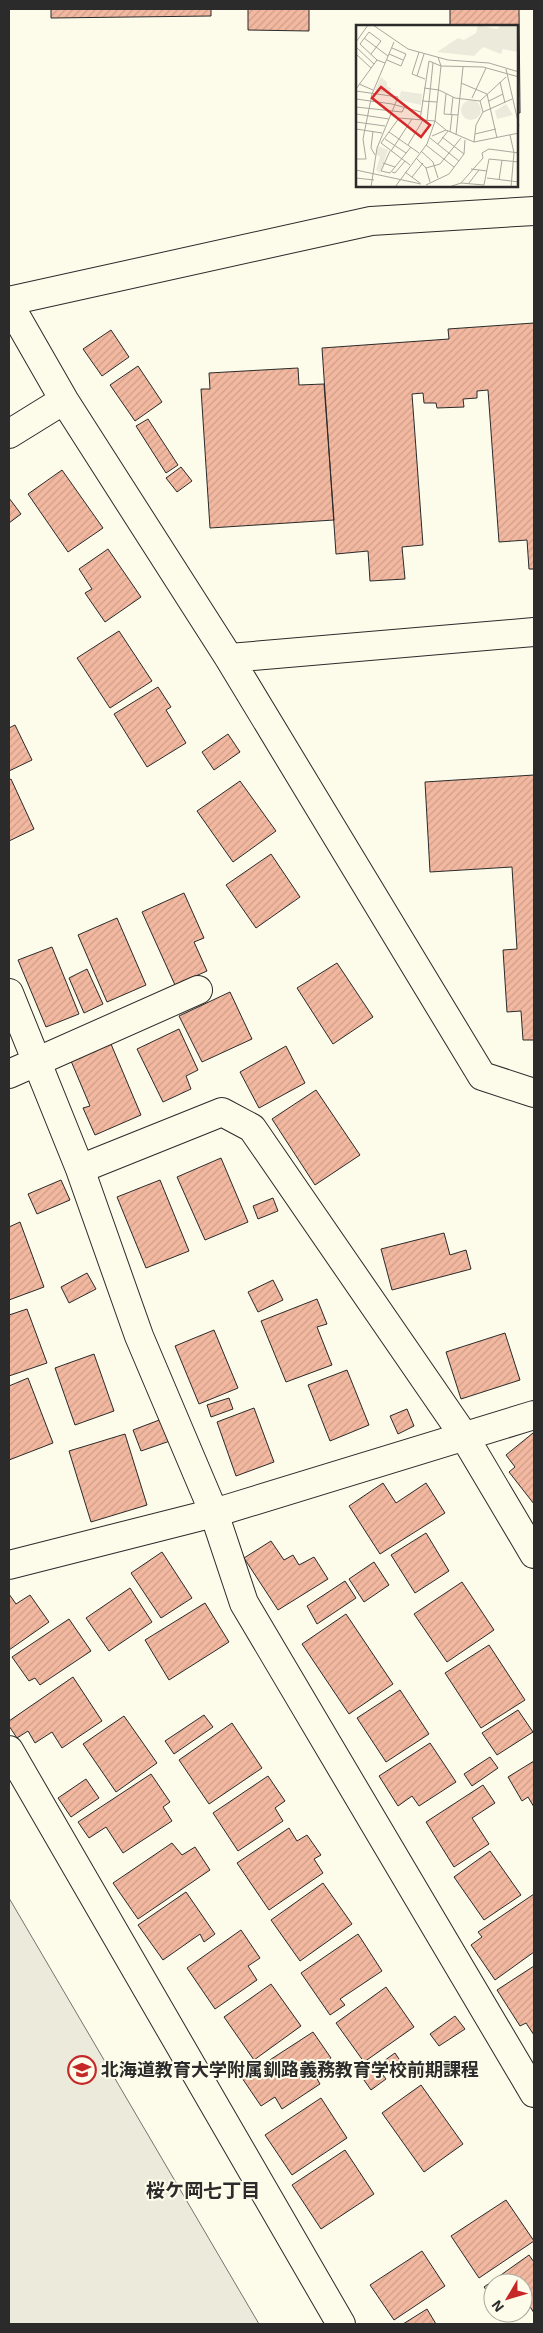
<svg xmlns="http://www.w3.org/2000/svg" width="543" height="2333" font-family="'Exo 2','Noto Sans JP',sans-serif">
<defs>
<pattern id="building-hatch" width="6" height="6" patternUnits="userSpaceOnUse" patternTransform="scale(1.25)"><rect width="6" height="6" fill="#f2b8a0"/><path d="M-1 1l2-2M0 6l6-6M5 7l2-2" fill="none" stroke="#d09e8a"/></pattern>
</defs>
<rect width="100%" height="100%" fill="#fdfbea"/>
<path fill="#ecebdb" stroke="#74746e" d="M9,1898L259,2324H9Z"/>
<path fill="url(#building-hatch)" stroke="#2b2b2b" d="M51,9H211V16L51,18Z
M248,9H309V31L248,30Z
M450,9H519L520,113H517V26H450Z
M534,323V569H529L527,540L499,542L488,390L477,391V398L463,399L464,407L437,408L436,403H424L423,393L412,394L423,545L402,547L405,579L370,581L368,551L336,554L322,348L449,339L448,329Z
M111,330L129,357L102,376L83,349Z
M138,366L162,402L135,421L110,385Z
M298,368L299,385L324,384L334,520L210,528L201,389H210L209,373Z
M148,419L178,465L166,473L136,426Z
M181,467L192,481L177,492L166,478Z
M62,470L103,528L68,552L28,494Z
M9,498L21,514L9,523Z
M108,549L141,597L105,622L85,593L92,589L79,569Z
M119,631L152,681L110,708L77,658Z
M158,687L171,707L166,710L186,743L147,767L114,714Z
M15,725L32,760L9,771V728Z
M228,734L240,752L214,770L202,752Z
M534,775V1040H523L521,1011L507,1012L503,950L517,949L512,867L430,872L425,782Z
M11,779L34,829L9,841V780Z
M240,781L276,831L233,862L197,811Z
M271,854L300,897L256,928L226,885Z
M184,893L204,938L194,942L207,971L175,985L142,912Z
M117,918L146,985L107,1002L78,935Z
M52,947L79,1014L46,1027L18,960Z
M337,963L373,1017L333,1044L297,988Z
M87,969L103,1004L84,1013L69,978Z
M230,992L252,1039L202,1062L179,1016Z
M179,1029L198,1070L186,1076L191,1089L163,1102L137,1049Z
M111,1044L141,1115L95,1135L83,1108L90,1106L71,1061Z
M286,1046L305,1083L259,1108L240,1072Z
M316,1090L360,1155L315,1185L272,1119Z
M221,1158L248,1222L205,1240L177,1177Z
M61,1180L70,1200L37,1214L28,1194Z
M160,1180L189,1251L146,1268L117,1197Z
M273,1198L278,1211L258,1219L253,1206Z
M20,1222L44,1287L9,1300V1227Z
M444,1233L450,1255L466,1250L471,1269L392,1290L381,1249Z
M87,1273L96,1289L69,1303L61,1287Z
M273,1280L283,1300L258,1312L248,1292Z
M317,1299L327,1324L317,1327L332,1365L286,1382L261,1321Z
M27,1309L47,1363L9,1376V1315Z
M214,1330L238,1388L199,1404L175,1346Z
M505,1333L520,1380L461,1399L446,1352Z
M94,1354L114,1411L75,1425L55,1368Z
M347,1370L369,1425L330,1441L308,1385Z
M28,1378L53,1443L9,1460V1386Z
M229,1398L233,1409L211,1417L207,1405Z
M254,1408L274,1462L236,1476L217,1422Z
M407,1409L414,1426L398,1434L390,1416Z
M162,1419L170,1441L141,1451L133,1430Z
M533,1433L534,1434V1504L509,1472L515,1467L506,1455Z
M125,1434L147,1505L91,1522L69,1451Z
M383,1483L396,1503L426,1483L445,1513L380,1554L349,1506Z
M426,1533L449,1571L415,1593L391,1555Z
M271,1541L284,1560L293,1555L299,1565L314,1557L328,1579L278,1610L244,1558Z
M162,1552L192,1598L161,1618L131,1573Z
M374,1562L389,1585L364,1602L349,1579Z
M345,1581L356,1598L317,1624L307,1606Z
M462,1582L494,1630L447,1662L414,1614Z
M130,1588L152,1622L109,1651L86,1618Z
M9,1594L16,1604L30,1595L49,1622L9,1650Z
M205,1603L229,1642L169,1680L145,1640Z
M346,1614L393,1684L349,1714L302,1644Z
M69,1619L91,1651L40,1685L35,1678L29,1681L12,1657Z
M489,1645L525,1700L481,1728L445,1673Z
M73,1677L102,1721L62,1748L52,1732L35,1743L28,1731L17,1738L9,1726V1721Z
M400,1690L429,1734L386,1762L357,1718Z
M518,1710L533,1732L497,1755L482,1733Z
M204,1715L213,1727L174,1754L165,1741Z
M124,1716L157,1763L116,1792L83,1744Z
M232,1723L262,1768L209,1804L179,1760Z
M430,1743L456,1782L419,1806L412,1796L398,1806L379,1776Z
M490,1757L498,1768L472,1786L464,1774Z
M534,1761V1807L528,1797L522,1801L508,1777Z
M151,1774L170,1802L163,1807L172,1821L123,1853L106,1827L89,1838L78,1822Z
M268,1776L285,1801L275,1808L283,1821L238,1851L213,1813Z
M86,1779L99,1798L71,1817L58,1798Z
M483,1785L495,1803L472,1818L489,1844L454,1867L426,1822Z
M289,1828L297,1841L307,1835L321,1855L314,1859L323,1873L269,1910L237,1863Z
M172,1843L182,1855L195,1847L210,1870L138,1919L113,1883Z
M490,1851L521,1895L484,1920L454,1877Z
M323,1883L352,1924L300,1961L271,1920Z
M186,1892L215,1934L204,1942L200,1934L163,1960L138,1925Z
M534,1894V1952L495,1980L471,1945L482,1937L478,1932Z
M241,1930L260,1958L248,1966L257,1980L215,2009L187,1968Z
M358,1934L382,1971L340,1999L345,2005L330,2015L301,1973Z
M534,1966V2035L526,2023L520,2026L497,1990Z
M271,1984L301,2026L254,2060L224,2017Z
M386,1987L414,2027L364,2062L336,2023Z
M455,2016L465,2029L439,2046L430,2034Z
M313,2032L331,2058L312,2070L320,2084L282,2109L275,2097L261,2106L242,2078Z
M395,2053L403,2065L389,2075L381,2063Z
M373,2062L386,2079L371,2090L359,2073Z
M421,2085L463,2144L424,2172L382,2113Z
M321,2098L347,2138L292,2175L265,2135Z
M345,2150L374,2194L321,2229L292,2185Z
M506,2200L534,2241L479,2278L451,2236Z
M422,2251L445,2286L394,2320L370,2285Z
M529,2255L534,2262V2313L529,2305L523,2309V2283H493V2299L484,2287Z
M427,2309L436,2324H403Z
M503,2313H517L508,2320Z"/>
<g fill="none" stroke-linecap="round" stroke-linejoin="round">
<defs>
<path id="minor" d="M9,301L371,221L534,211
M9,304L64,400L229,658L482,1076L534,1093
M9,434L64,400
M229,658L534,632
M9,993L80,1169L139,1336L214,1513L244,1603L534,2093
M9,1074L198,990
M80,1169L222,1112L252,1128L464,1436L534,1554
M9,1565L214,1513L534,1415
M9,1750L341,2324"/>
</defs>
<use href="#minor" stroke="#2b2b2b" stroke-width="30"/>
<use href="#minor" stroke="#fdfbea" stroke-width="28"/>
</g>
<defs>
<symbol id="school-ring" viewBox="-11 -11 22 22"><circle r="9.5" fill="#fdfbea" stroke="#c62828" stroke-width="1.5"/><path d="M0-5L7-2L0 1L-7-2ZM-4 1L0 2.5L4 1V4Q0 6-4 4Z" fill="#c62828"/></symbol>
</defs>
<g fill-rule="evenodd">
<use href="#school-ring" x="66" y="2054" width="32" height="32"/>
</g>
<g text-anchor="middle" stroke-width="4" stroke-linejoin="round" paint-order="stroke">
<g font-size="18" font-weight="bold" fill="#2b2b2b" stroke="#fdfbea" text-anchor="start">
<text x="101" y="2076">北海道教育大学附属釧路義務教育学校前期課程</text>
</g>
<g font-size="19" font-weight="bold" fill="#2b2b2b" stroke="#fdfbea">
<text x="203" y="2197">桜ケ岡七丁目</text>
</g>
</g>
<g transform="translate(356 25)">
<rect width="162" height="162" fill="#fdfbea"/>
<path d="M122,0L141,4L146,0H162V27L147,24L145,29L127,22L118,31L81,27L102,13L108,15L120,8ZM22,121L32,125L24,148L20,145L24,132L20,129Z" fill="#ecebdb"/>
<path d="M25,52L31,57V62L35,63L34,69L19,65ZM45,66L66,69L65,80L43,75ZM105 85a10 10 0 1 1 20 0a10 10 0 1 1-20 0ZM150,79L157,90L141,94L139,86Z" fill="#ecebdb"/>
<path fill="none" stroke="#a9a89e" stroke-width="1" d="M17,0L52,24L92,35L133,38L163,47M8,13L32,31M0,17L12,0M0,22L18,39M63,27L56,49L69,54M0,29L15,43M15,29L25,16L13,7L4,19L21,35L29,38M33,29L47,35M82,32L85,41L79,96L90,105L118,117L163,108M31,35L45,41L50,29L36,23M150,44L163,101M61,51L68,29M144,57L149,78M105,58L131,69L141,113M3,59L17,65M68,63L83,65L99,73L124,76L127,87L120,100L118,117M0,64L21,35M0,66L42,72L21,123L15,162M90,69L88,89L102,90M116,73L130,43M0,74L36,79L65,87M66,76L81,77M124,76L150,52M133,76L147,69M0,82L46,87L48,83M127,87L156,74M0,89L33,94M95,89L97,72M64,95L73,36L85,41L127,42L163,52M71,96L77,38M0,97L29,101M0,104L26,108M17,106L15,123L19,130M33,107L63,128M94,107L96,90M119,109L140,104M100,110L107,42M154,110L158,128L155,162M76,111L90,105M86,112L108,129M74,113L103,136M29,114L50,128M82,119L92,106M52,120L67,95M70,120L98,142M34,126L25,146L34,148L39,142M35,126L56,94M65,126L77,137L82,153M60,133L70,143L74,157M0,134H10L7,114L16,69L38,17M27,138L39,142L55,122M70,143L84,139L105,113M115,144L131,146M0,145L65,159M36,147L39,148L49,136M49,147L64,158M56,152L67,138M0,153L18,155M131,153L163,157M143,155L146,135M105,158L128,160L133,134L163,137M113,158L123,145M70,160L93,149L108,129L109,115M39,162L71,119L79,96L43,93L25,118L54,140M93,162L105,158L127,133L126,128L133,124L163,128"/>
<path fill="#d62828" fill-opacity="0.15" stroke="#d62828" stroke-width="2.5" d="M25,62L74,100L65,112L16,73Z"/>
<rect width="162" height="162" fill="none" stroke="#2b2b2b" stroke-width="2.5"/>
</g>
<rect width="543" height="2333" fill="none" stroke="#2b2b2b" stroke-width="20"/>
<g transform="translate(508 2298) rotate(232)"><circle r="24" fill="#fdfbea" stroke="#a9a89e"/>
<path d="M0-4L9 19L0 12L-9 19Z" fill="#c62828"/>
<text y="-8" font-size="14" font-weight="bold" text-anchor="middle" fill="#2b2b2b">N</text>
</g>
</svg>
